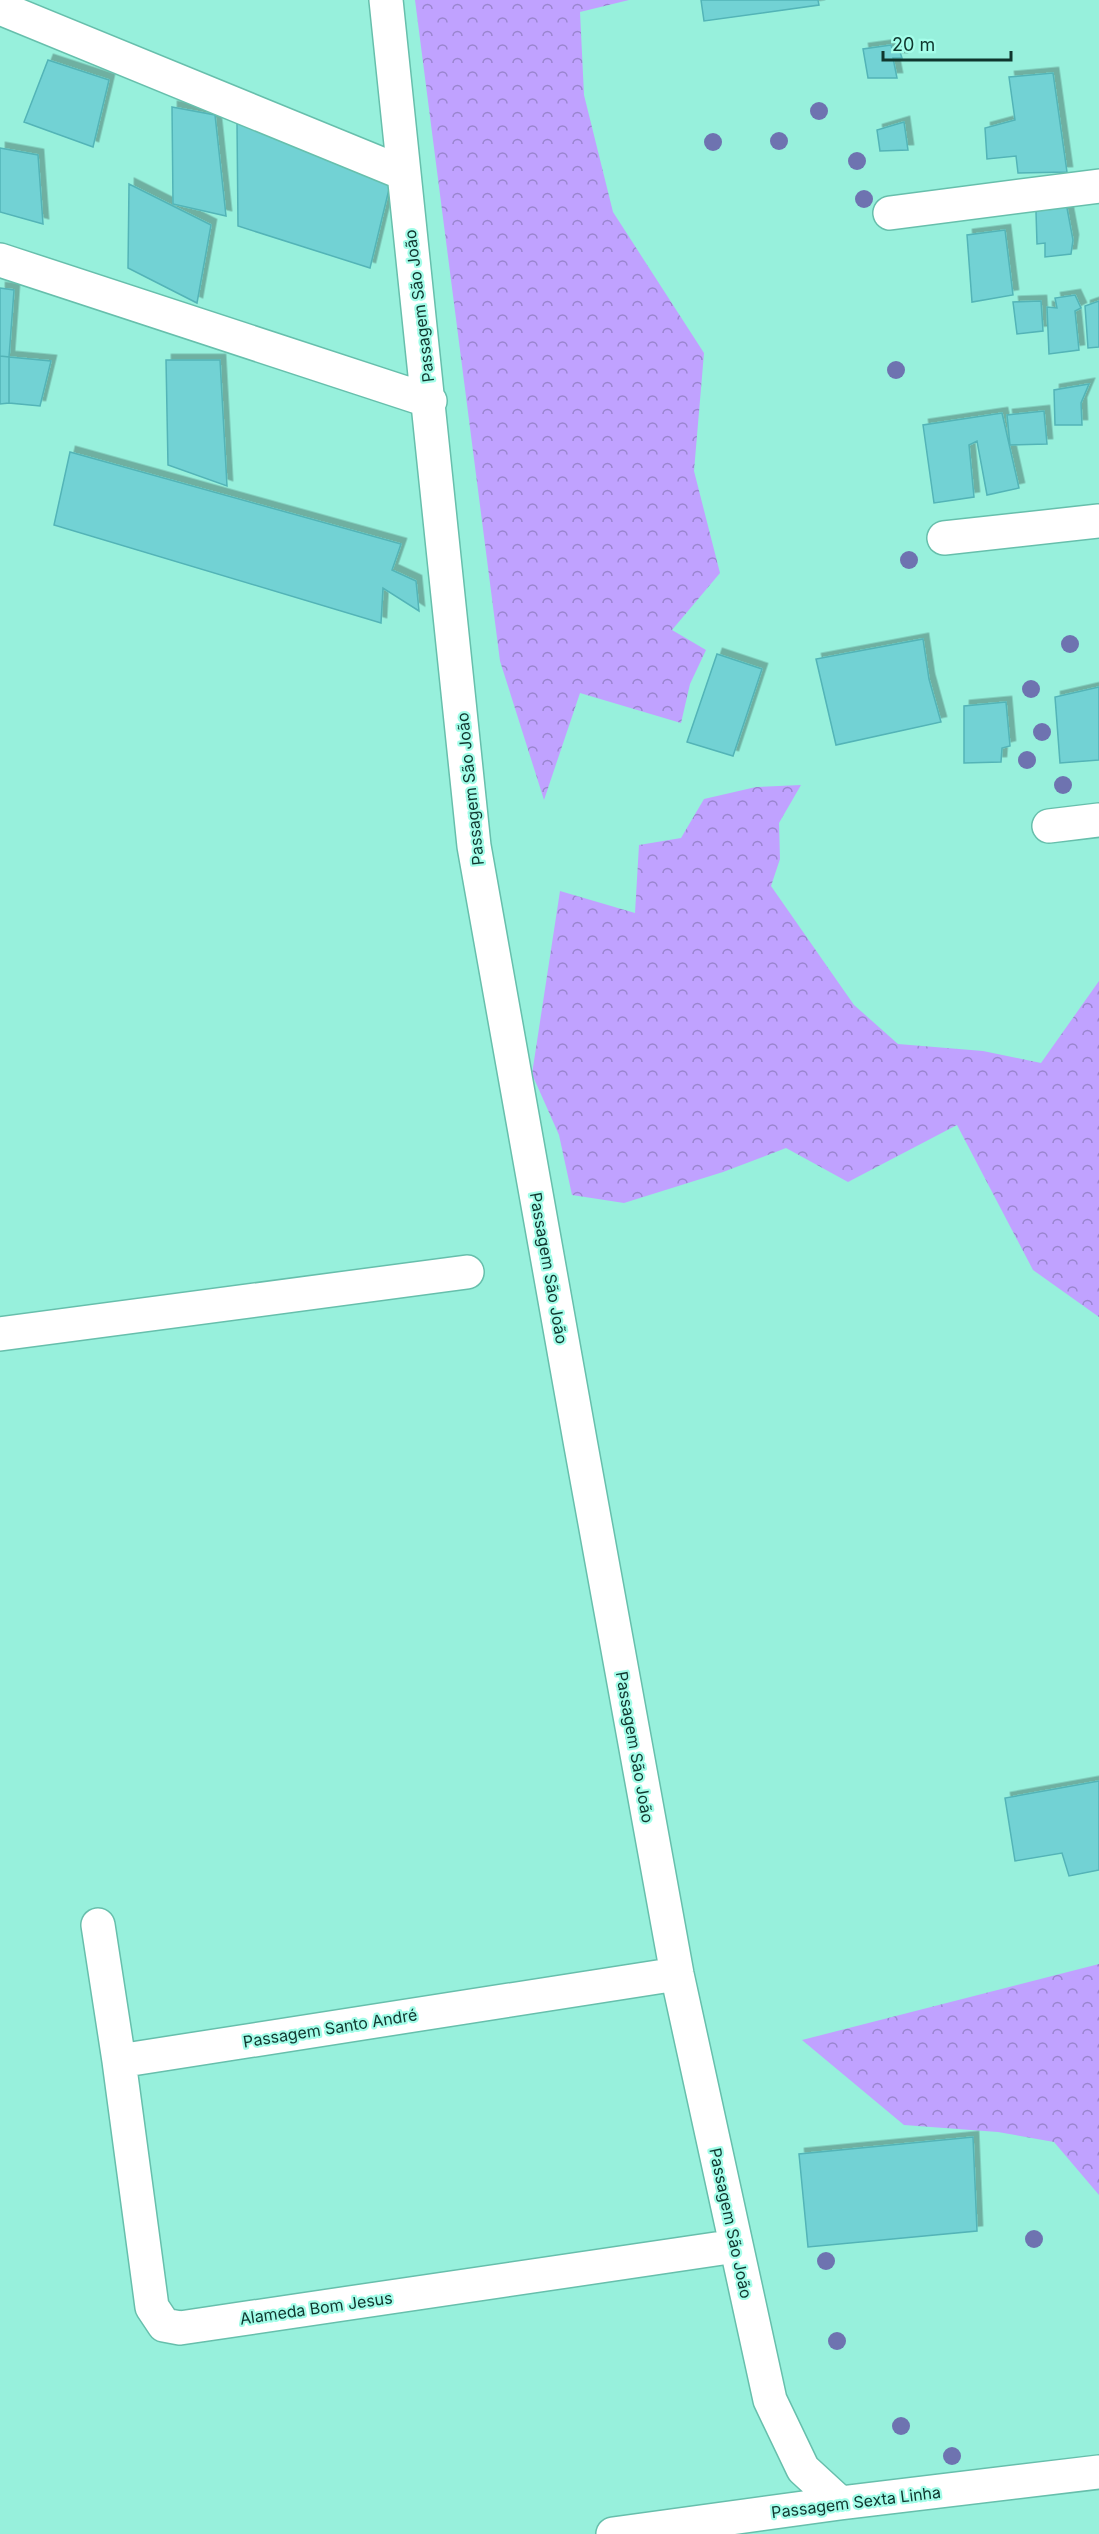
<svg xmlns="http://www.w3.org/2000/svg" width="1099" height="2534" font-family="Inter,sans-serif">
<defs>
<pattern id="forest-crowns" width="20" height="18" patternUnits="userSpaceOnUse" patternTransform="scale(1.5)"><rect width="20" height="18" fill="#c0a2ff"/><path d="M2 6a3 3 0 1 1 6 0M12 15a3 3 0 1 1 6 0" fill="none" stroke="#9a85cf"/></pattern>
<filter id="shadow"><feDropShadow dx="5.5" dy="-5.5" stdDeviation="0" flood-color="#0004"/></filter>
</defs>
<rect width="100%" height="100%" fill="#97f0dc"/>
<path fill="url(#forest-crowns)" d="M415,0H629L580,12L584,95L613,212L704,353L694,471L720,573L672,630L706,650L690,684L681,723L580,693L544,800L500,661Z
M801,785L779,823L780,859L771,886L854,1005L898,1044L983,1051L1041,1063L1099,981V1317L1033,1270L957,1125L848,1182L786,1148L723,1172L624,1203L572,1195L559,1135L532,1074L560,891L635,913L639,845L681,838L704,799L756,787Z
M1099,1964V2195L1054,2142L998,2132L904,2125L802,2040Z"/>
<path fill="#72d2d4" stroke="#53b4b7" stroke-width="1.5" filter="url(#shadow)" d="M701,0H818L819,5L704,21Z
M891,45L893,52L899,49L902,58H893L897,78H868L863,49Z
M48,60L109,80L93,147L24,122Z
M1053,73L1067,172L1018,173L1016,156L987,159L985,128L1015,120L1009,77Z
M172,107L215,115L226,216L173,204Z
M904,122L908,150L880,151L877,130Z
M237,123L390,185L370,268L238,226Z
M0,148L38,155L43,224L0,212Z
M129,184L211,225L197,303L128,268Z
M1064,192L1073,240L1071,254L1045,257V243L1037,244L1036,212Z
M1005,230L1013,295L972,302L967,235Z
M0,288L14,290L9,357L0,356Z
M1075,295L1081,308L1075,311L1079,350L1049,354L1047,307L1057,308L1055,298Z
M1041,301L1043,331L1017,334L1013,302Z
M1099,301V347L1088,348L1085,306Z
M0,356L9,357V403L0,404Z
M9,357L51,361L40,406L9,403Z
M166,360H220L227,486L168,465Z
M1089,384L1081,403L1082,425H1055L1054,390Z
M1044,411L1047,444L1010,445L1007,415Z
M1002,413L1019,488L987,495L977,441L969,445L974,497L934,503L923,425Z
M70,452L401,544L392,570L416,581L419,611L383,588L381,623L54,525Z
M923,639L929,679L941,722L836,745L816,659Z
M717,654L762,669L733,756L687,742Z
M1099,687V760L1060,763L1055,697Z
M1006,702L1010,746L1002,748L1001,762L964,763V706Z
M1099,1781V1870L1069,1876L1062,1853L1015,1861L1005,1798Z
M973,2137L977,2231L808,2247L799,2154Z"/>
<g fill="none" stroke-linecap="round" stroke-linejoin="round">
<defs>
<path id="minor" d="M386,0L474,846L581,1446L677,1974L770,2400L803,2469L840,2503
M0,8L403,173
M890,213L1099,186
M0,260L430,401
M944,538L1099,521
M1049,826L1099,820
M0,1334L467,1272
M98,1925L119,2061L677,1974
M119,2061L152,2307L164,2325L180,2328L736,2246
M613,2534L840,2503L1099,2472"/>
</defs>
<use href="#minor" stroke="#67bfac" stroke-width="36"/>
<use href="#minor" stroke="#fff" stroke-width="33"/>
</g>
<g fill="#6e73b0">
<circle cx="819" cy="111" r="9"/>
<circle cx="779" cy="141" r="9"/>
<circle cx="713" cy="142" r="9"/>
<circle cx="857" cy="161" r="9"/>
<circle cx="864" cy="199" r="9"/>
<circle cx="896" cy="370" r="9"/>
<circle cx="909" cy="560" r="9"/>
<circle cx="1070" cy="644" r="9"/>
<circle cx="1031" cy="689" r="9"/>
<circle cx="1042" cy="732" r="9"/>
<circle cx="1027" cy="760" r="9"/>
<circle cx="1063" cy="785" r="9"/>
<circle cx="1034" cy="2239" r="9"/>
<circle cx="826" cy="2261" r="9"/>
<circle cx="837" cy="2341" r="9"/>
<circle cx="901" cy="2426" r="9"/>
<circle cx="952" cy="2456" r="9"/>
</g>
<g text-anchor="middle" stroke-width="4.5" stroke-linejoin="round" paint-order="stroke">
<g font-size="16" fill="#0f362e" stroke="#a4fde9">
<text transform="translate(419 306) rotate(-97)" y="6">Passagem São João</text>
<text transform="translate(470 789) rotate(-96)" y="6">Passagem São João</text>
<text transform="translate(549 1268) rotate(80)" y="6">Passagem São João</text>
<text transform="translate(635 1747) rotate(80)" y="6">Passagem São João</text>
<text transform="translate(330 2028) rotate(-9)" y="6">Passagem Santo André</text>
<text transform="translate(731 2223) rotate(78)" y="6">Passagem São João</text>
<text transform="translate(316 2308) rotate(-8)" y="6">Alameda Bom Jesus</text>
<text transform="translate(856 2502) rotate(-7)" y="6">Passagem Sexta Linha</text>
</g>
</g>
<path d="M883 51v9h128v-9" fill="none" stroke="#0f362e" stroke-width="3"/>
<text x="892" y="51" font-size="18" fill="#0f362e" stroke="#a4fde9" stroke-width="4.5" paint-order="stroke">20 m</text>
</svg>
